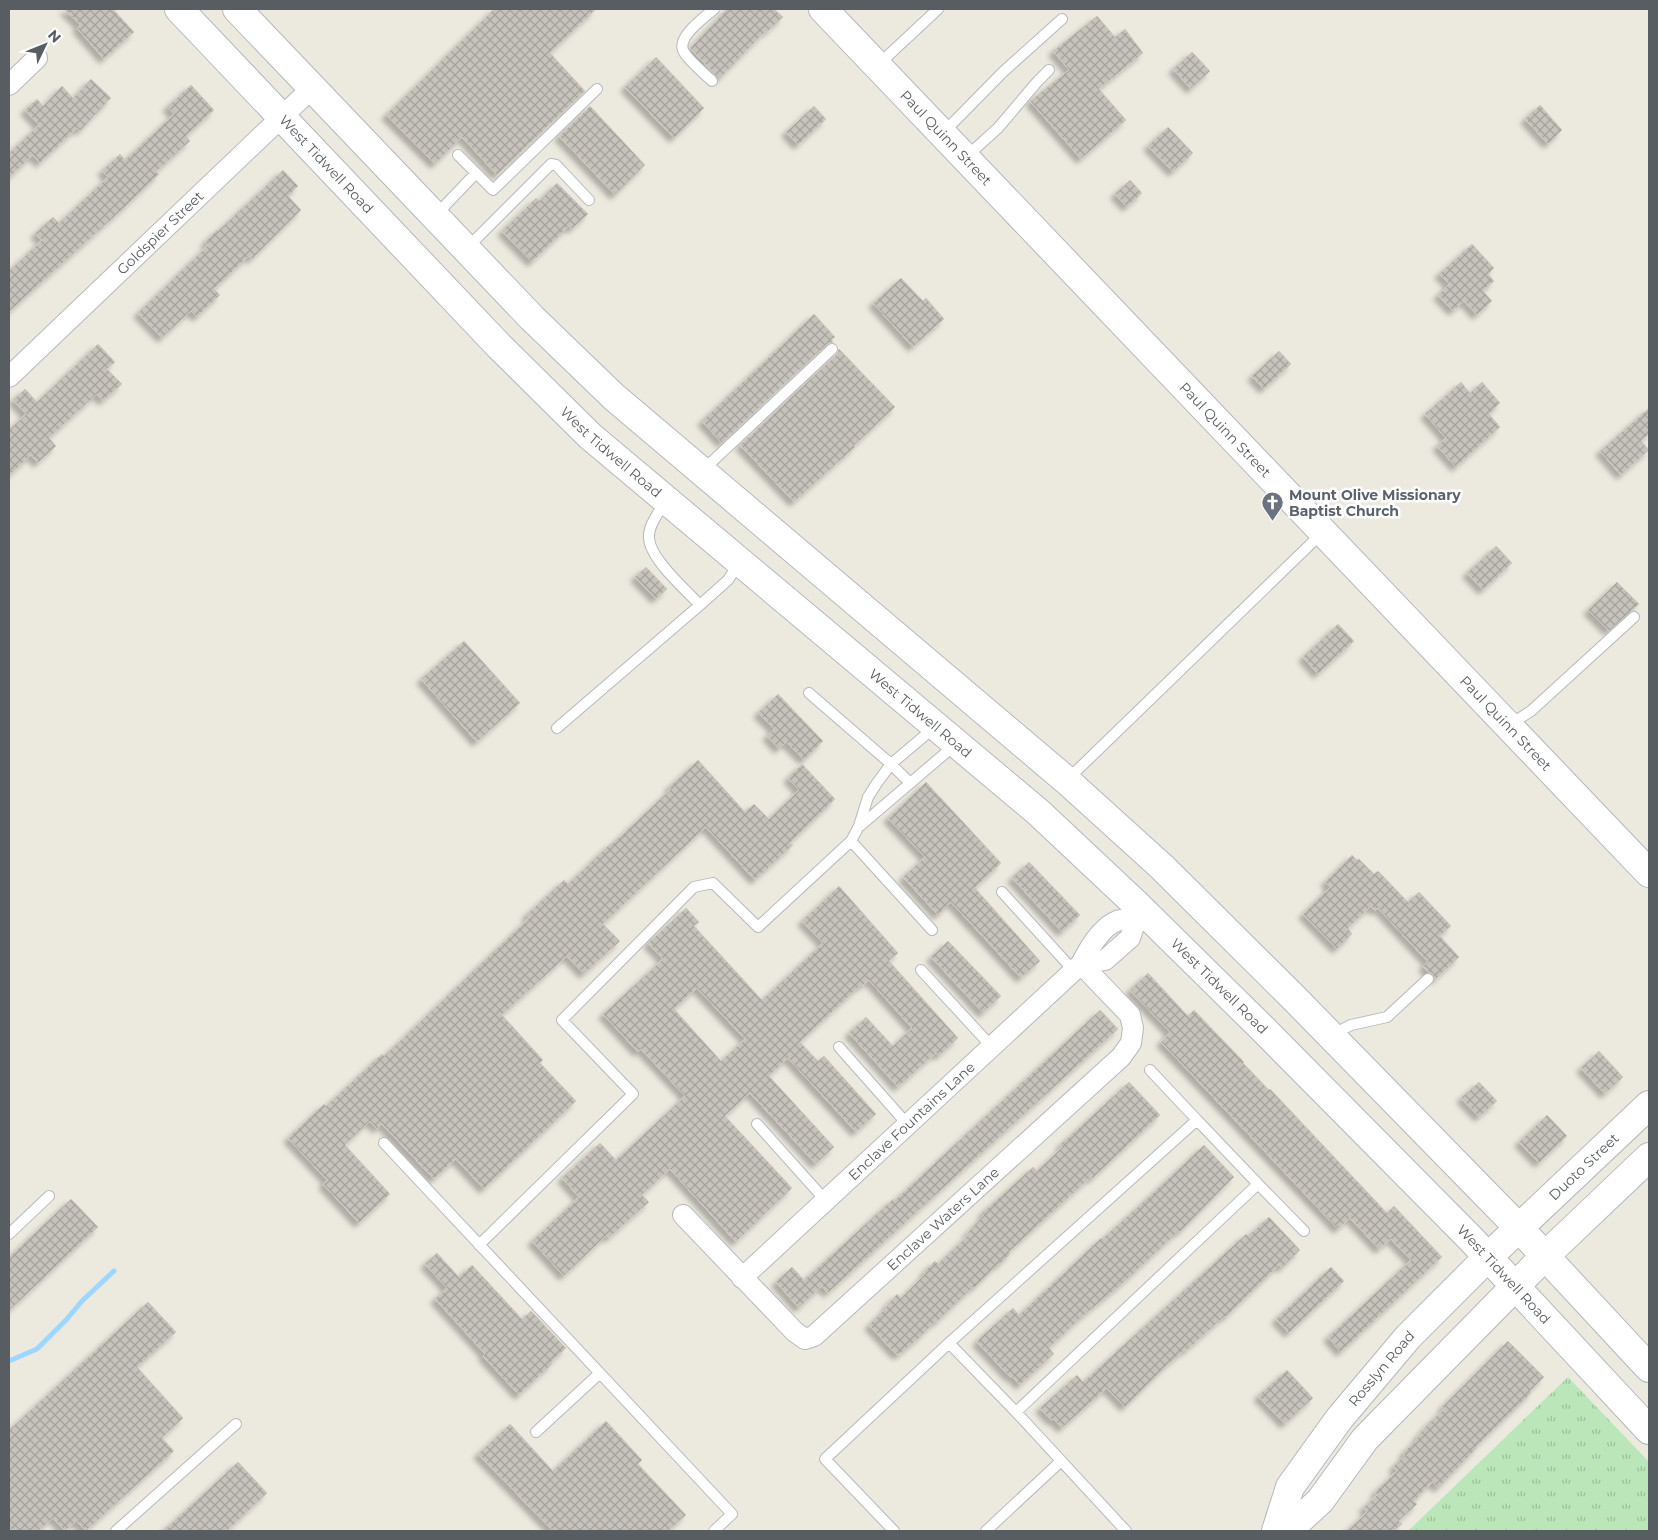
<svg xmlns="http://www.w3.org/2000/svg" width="1658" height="1540" font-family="Montserrat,sans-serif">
<defs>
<pattern id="grass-tufts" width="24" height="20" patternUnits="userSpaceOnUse" patternTransform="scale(1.25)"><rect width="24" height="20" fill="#bbe6ba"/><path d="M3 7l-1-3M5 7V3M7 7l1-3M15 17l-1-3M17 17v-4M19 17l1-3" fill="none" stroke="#9bbe9b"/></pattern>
<pattern id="building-cross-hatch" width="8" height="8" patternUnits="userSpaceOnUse" patternTransform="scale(1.25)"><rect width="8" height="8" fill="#c7c3bc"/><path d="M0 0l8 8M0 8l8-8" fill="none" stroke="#a4a29c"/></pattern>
<filter id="shadow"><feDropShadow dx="-4.5" dy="4.5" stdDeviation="2.5" flood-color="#0004"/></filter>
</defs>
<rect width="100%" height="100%" fill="#ece9df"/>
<path fill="url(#grass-tufts)" d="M1568,1377L1649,1462V1531H1408Z"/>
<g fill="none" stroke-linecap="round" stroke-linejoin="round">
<path stroke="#9dd7ff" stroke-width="5" d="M9,1361L37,1349L67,1319L82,1301L114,1271"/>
</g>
<path fill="url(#building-cross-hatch)" stroke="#d1cabd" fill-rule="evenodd" filter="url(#shadow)" d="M64,9H113L134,32L104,59L77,28L80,25Z
M494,9H596L550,53L585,91L497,175L462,137L435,164L386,115Z
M727,9H774L783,17L767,32L766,31L719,79L690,48Z
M1097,16L1115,37L1125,29L1143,53L1099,89L1126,120L1081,159L1030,101L1069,70L1053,51Z
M1192,52L1210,71L1191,89L1173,69Z
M656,57L704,108L674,138L625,87Z
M91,79L111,98L80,131L77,128L40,163L33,155L9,178V153L39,125L25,110L37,99L43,106L62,86L73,98Z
M191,85L214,110L186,136L190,141L156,172L159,174L125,207L9,312V271L42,240L35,234L53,217L59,223L108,177L102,171L120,154L125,160L174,114L167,107Z
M1540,105L1562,130L1548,144L1525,119Z
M590,106L645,165L615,195L559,136Z
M814,106L826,119L798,145L786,132Z
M1168,127L1193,153L1173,172L1148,146Z
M283,170L298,186L288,196L301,210L252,259L249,256L214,289L220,295L197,317L191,311L162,338L138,313L208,245L205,242L217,230L218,231Z
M1130,180L1142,193L1127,207L1115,194Z
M557,183L588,214L572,229L569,226L532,262L502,231L536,198L539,201Z
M1472,244L1494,268L1488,274L1494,281L1483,291L1492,301L1477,315L1464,301L1453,311L1438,295L1449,284L1439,274Z
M901,278L923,301L926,298L944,319L913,347L873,303Z
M814,314L835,337L831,340L833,342L827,344L722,443L702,421Z
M98,344L115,362L107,369L122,384L103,401L97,394L49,438L56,446L38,463L31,455L9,476V430L26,414L13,400L25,389L37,402Z
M839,349L895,407L854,446L855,447L794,502L740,445L837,354Z
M1279,351L1291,364L1264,389L1252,376Z
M1461,382L1470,393L1482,382L1500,403L1489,414L1500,427L1456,467L1437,446L1446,438L1425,414Z
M1649,408V434L1641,441L1649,450L1621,475L1600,451Z
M1496,546L1512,563L1483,590L1467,573Z
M646,567L667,589L656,599L635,577Z
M1617,582L1639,604L1609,631L1588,610Z
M1338,624L1354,641L1318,674L1303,657Z
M464,641L520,703L477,742L421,679Z
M778,694L823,741L804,760L786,742L779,749L767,736L774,729L758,713Z
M698,760L745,812L754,804L769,819L799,790L788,778L802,764L835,799L790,843L793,845L755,880L706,827L603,924L620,941L584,974L567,956L502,1015L543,1060L540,1063L576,1101L484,1189L456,1159L434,1179L382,1124L377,1129L370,1121L345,1145L390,1194L359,1223L323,1184L327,1180L288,1138L324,1104L326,1106L382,1054L384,1056L529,918L526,915L564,880L568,884L611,843L612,844L671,789L669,787Z
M926,782L1001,863L975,888L1040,961L1021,978L951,902L938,915L903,877L925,857L888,818Z
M1352,855L1357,860L1359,859L1374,874L1378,871L1408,902L1419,892L1451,926L1440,936L1459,957L1435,980L1433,974L1428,972L1423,966L1428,962L1378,908L1375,911L1371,906L1348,928L1352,934L1337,949L1303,914L1330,887L1325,882Z
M1029,862L1080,915L1062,932L1012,878Z
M839,886L898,953L889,961L958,1038L939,1056L936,1053L898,1087L849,1033L866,1017L893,1046L912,1028L869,980L862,986L861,985L800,1042L818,1061L824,1056L876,1114L856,1132L788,1058L769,1076L834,1147L816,1164L750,1093L725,1116L792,1188L736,1242L670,1169L642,1195L649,1202L609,1238L607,1235L564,1276L532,1241L579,1197L562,1178L600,1143L616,1160L685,1096L641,1049L638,1052L603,1014L663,959L648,943L686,908L699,922L694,926L762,1000L823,943L802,921ZM697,988L745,1039L721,1061L674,1009Z
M948,941L1001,996L983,1013L931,957Z
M1148,973L1188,1016L1194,1010L1244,1062L1243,1063L1269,1090L1270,1089L1288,1108L1387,1213L1394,1206L1442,1257L1341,1352L1328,1337L1411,1260L1391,1239L1379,1249L1350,1218L1338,1229L1161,1042L1170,1032L1130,990Z
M1100,1010L1118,1029L828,1293L822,1286L799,1308L776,1282L792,1267L804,1280L893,1199L894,1201Z
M1599,1051L1623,1077L1605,1094L1581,1068Z
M1129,1082L1160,1115L1092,1179L1091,1177L1034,1229L1009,1252L1010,1254L999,1265L998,1264L974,1288L973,1287L937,1322L936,1321L919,1338L899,1355L895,1353L869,1325L887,1307L886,1306L897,1294L901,1298L925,1274L924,1272L935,1261L938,1264L969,1234L967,1233L984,1215L982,1213L1033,1167L1037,1171L1062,1147L1060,1145Z
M1479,1082L1497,1101L1479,1117L1461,1098Z
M1547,1115L1567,1136L1539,1163L1519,1142Z
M1204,1145L1234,1177L1180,1232L1179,1231L1121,1285L1083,1316L1049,1348L1054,1354L1020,1385L1012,1376L1010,1377L977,1342L981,1337L1013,1308L1019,1315L1101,1238L1102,1239L1141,1204Z
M71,1199L98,1227L9,1311V1257Z
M1269,1217L1300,1250L1282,1268L1279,1265L1226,1317L1225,1316L1186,1351L1185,1350L1166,1366L1125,1407L1107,1388L1062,1428L1053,1419L1051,1420L1040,1408L1077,1375L1083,1382L1246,1234L1248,1236Z
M437,1253L459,1277L472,1265L522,1319L531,1311L566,1348L551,1362L552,1364L519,1395L483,1356L485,1354L435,1299L447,1288L425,1264Z
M1331,1267L1344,1281L1289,1333L1276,1319Z
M148,1302L176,1332L137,1367L183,1418L162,1438L174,1451L86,1531L76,1521L65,1531L53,1518L38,1531H13L9,1527V1430Z
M1508,1341L1544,1377L1530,1391L1531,1393L1476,1447L1477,1448L1438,1488L1432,1482L1414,1501L1417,1504L1399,1521L1402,1524L1394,1531H1347L1367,1512L1363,1508L1377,1495L1375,1492L1397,1471L1393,1467L1405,1455L1403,1453L1418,1438L1417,1437L1428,1424L1444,1409L1442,1407Z
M1287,1370L1313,1398L1285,1424L1258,1396Z
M606,1421L642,1460L638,1464L686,1515L668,1531H553L478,1454L510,1424L553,1471Z
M238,1462L267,1493L227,1531H163Z"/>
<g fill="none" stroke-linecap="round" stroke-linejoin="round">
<defs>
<path id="lane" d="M878,65L938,9
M712,81C704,73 689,61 684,52C675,38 704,18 714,9
M943,133L1003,72L1062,19
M458,155L476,173
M966,157L998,128L1037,82L1049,70
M435,216L476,173L493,190L597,89
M467,248L551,164L556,165L589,200
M702,471L832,349
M666,500C660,511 648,525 649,538C650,559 685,589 700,605L728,580L739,563
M809,693L891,764L910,783
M1509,725L1531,711L1634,617
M557,728L700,605
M1067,780L1322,533
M860,826L956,744
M851,841L932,930
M1002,892L1074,971
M921,970L992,1047
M1332,1035L1351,1025L1387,1017L1428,979
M839,1047L908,1125
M1150,1070L1197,1120
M757,1124L826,1201
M384,1143L732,1514L714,1531
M1258,1184L1304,1231
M9,1234L49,1196
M479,1245L633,1094L562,1020L694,887L713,883L758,927L851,841L859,826L868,797L877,783L891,764L935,727
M1016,1412L1258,1184L1197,1120L949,1343L1016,1412L1126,1531
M536,1432L600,1373
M116,1531L236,1424
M894,1531L825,1459L949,1343
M986,1531L1061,1461"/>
<g id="street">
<path d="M9,85L37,58"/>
<path id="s1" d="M9,377L312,88"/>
<path d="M1081,964L1105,960L1130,938L1137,917L1143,911"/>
<path id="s2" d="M683,1215L795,1332L805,1339L814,1336L1121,1057L1131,1043L1133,1028L1130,1015L1081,964"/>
<path id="s3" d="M742,1278L1081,964C1088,950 1101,927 1117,921C1123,919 1130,919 1137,917"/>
</g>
<g id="secondary">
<path id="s4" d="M179,9L499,346L590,436L1038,812L1136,904L1262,1028L1471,1239L1649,1430"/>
<path d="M237,9L532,318L614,397L1066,780L1162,867L1293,997L1519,1228L1649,1368"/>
<path id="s5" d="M823,9L1649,873"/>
<path id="s6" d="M1276,1531L1290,1487L1339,1419L1408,1337L1487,1258L1649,1105"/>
<path d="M1287,1531L1320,1501L1365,1439L1545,1256L1649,1157"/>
</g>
</defs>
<use href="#lane" stroke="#b5b8bd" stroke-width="12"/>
<use href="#street" stroke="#b5b8bd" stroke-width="22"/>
<use href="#secondary" stroke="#b3b7bd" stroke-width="30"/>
<use href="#lane" stroke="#fff" stroke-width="10"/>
<use href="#street" stroke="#fff" stroke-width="20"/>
<use href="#secondary" stroke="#fff" stroke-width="28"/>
</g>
<defs>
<symbol id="church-pin" viewBox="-11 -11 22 30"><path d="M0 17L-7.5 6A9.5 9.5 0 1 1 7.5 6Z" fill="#6b7280" stroke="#fff"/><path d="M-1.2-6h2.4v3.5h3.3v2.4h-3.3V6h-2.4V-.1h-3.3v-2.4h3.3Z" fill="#fff"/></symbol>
</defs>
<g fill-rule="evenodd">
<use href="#church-pin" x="1260" y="490" width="25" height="34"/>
</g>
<g text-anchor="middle" stroke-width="5" stroke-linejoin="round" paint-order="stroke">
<g font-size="14" fill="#585d61" stroke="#fff">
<text dy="5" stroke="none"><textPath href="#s5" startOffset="178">Paul Quinn Street</textPath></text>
<text dy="5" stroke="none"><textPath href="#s4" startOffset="214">West Tidwell Road</textPath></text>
<text dy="5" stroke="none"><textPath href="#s1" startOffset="209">Goldspier Street</textPath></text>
<text dy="5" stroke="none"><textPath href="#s5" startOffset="582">Paul Quinn Street</textPath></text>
<text dy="5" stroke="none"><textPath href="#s4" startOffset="619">West Tidwell Road</textPath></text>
<text dy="5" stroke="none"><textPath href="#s4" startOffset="1024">West Tidwell Road</textPath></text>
<text dy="5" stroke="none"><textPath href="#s5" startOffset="988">Paul Quinn Street</textPath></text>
<text dy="5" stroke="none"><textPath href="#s4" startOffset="1429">West Tidwell Road</textPath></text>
<text dy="5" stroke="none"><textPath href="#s3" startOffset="231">Enclave Fountains Lane</textPath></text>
<text dy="5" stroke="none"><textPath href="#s6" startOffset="482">Duoto Street</textPath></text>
<text dy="5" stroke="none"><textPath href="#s2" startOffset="358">Enclave Waters Lane</textPath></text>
<text dy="5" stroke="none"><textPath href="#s4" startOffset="1834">West Tidwell Road</textPath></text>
<text dy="5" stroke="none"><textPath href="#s6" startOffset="196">Rosslyn Road</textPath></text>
</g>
<g font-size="14" font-weight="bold" fill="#5b616d" stroke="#fff" text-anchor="start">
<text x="1289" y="500">Mount Olive Missionary<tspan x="1289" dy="16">Baptist Church</tspan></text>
</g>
</g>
<rect width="1658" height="1540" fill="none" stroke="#585d61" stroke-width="20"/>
<g transform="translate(45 45) rotate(47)" stroke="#ffffff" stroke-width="4" paint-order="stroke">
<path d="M0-4L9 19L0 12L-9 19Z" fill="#585d61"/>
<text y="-8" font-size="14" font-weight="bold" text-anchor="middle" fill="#585d61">N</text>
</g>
</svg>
